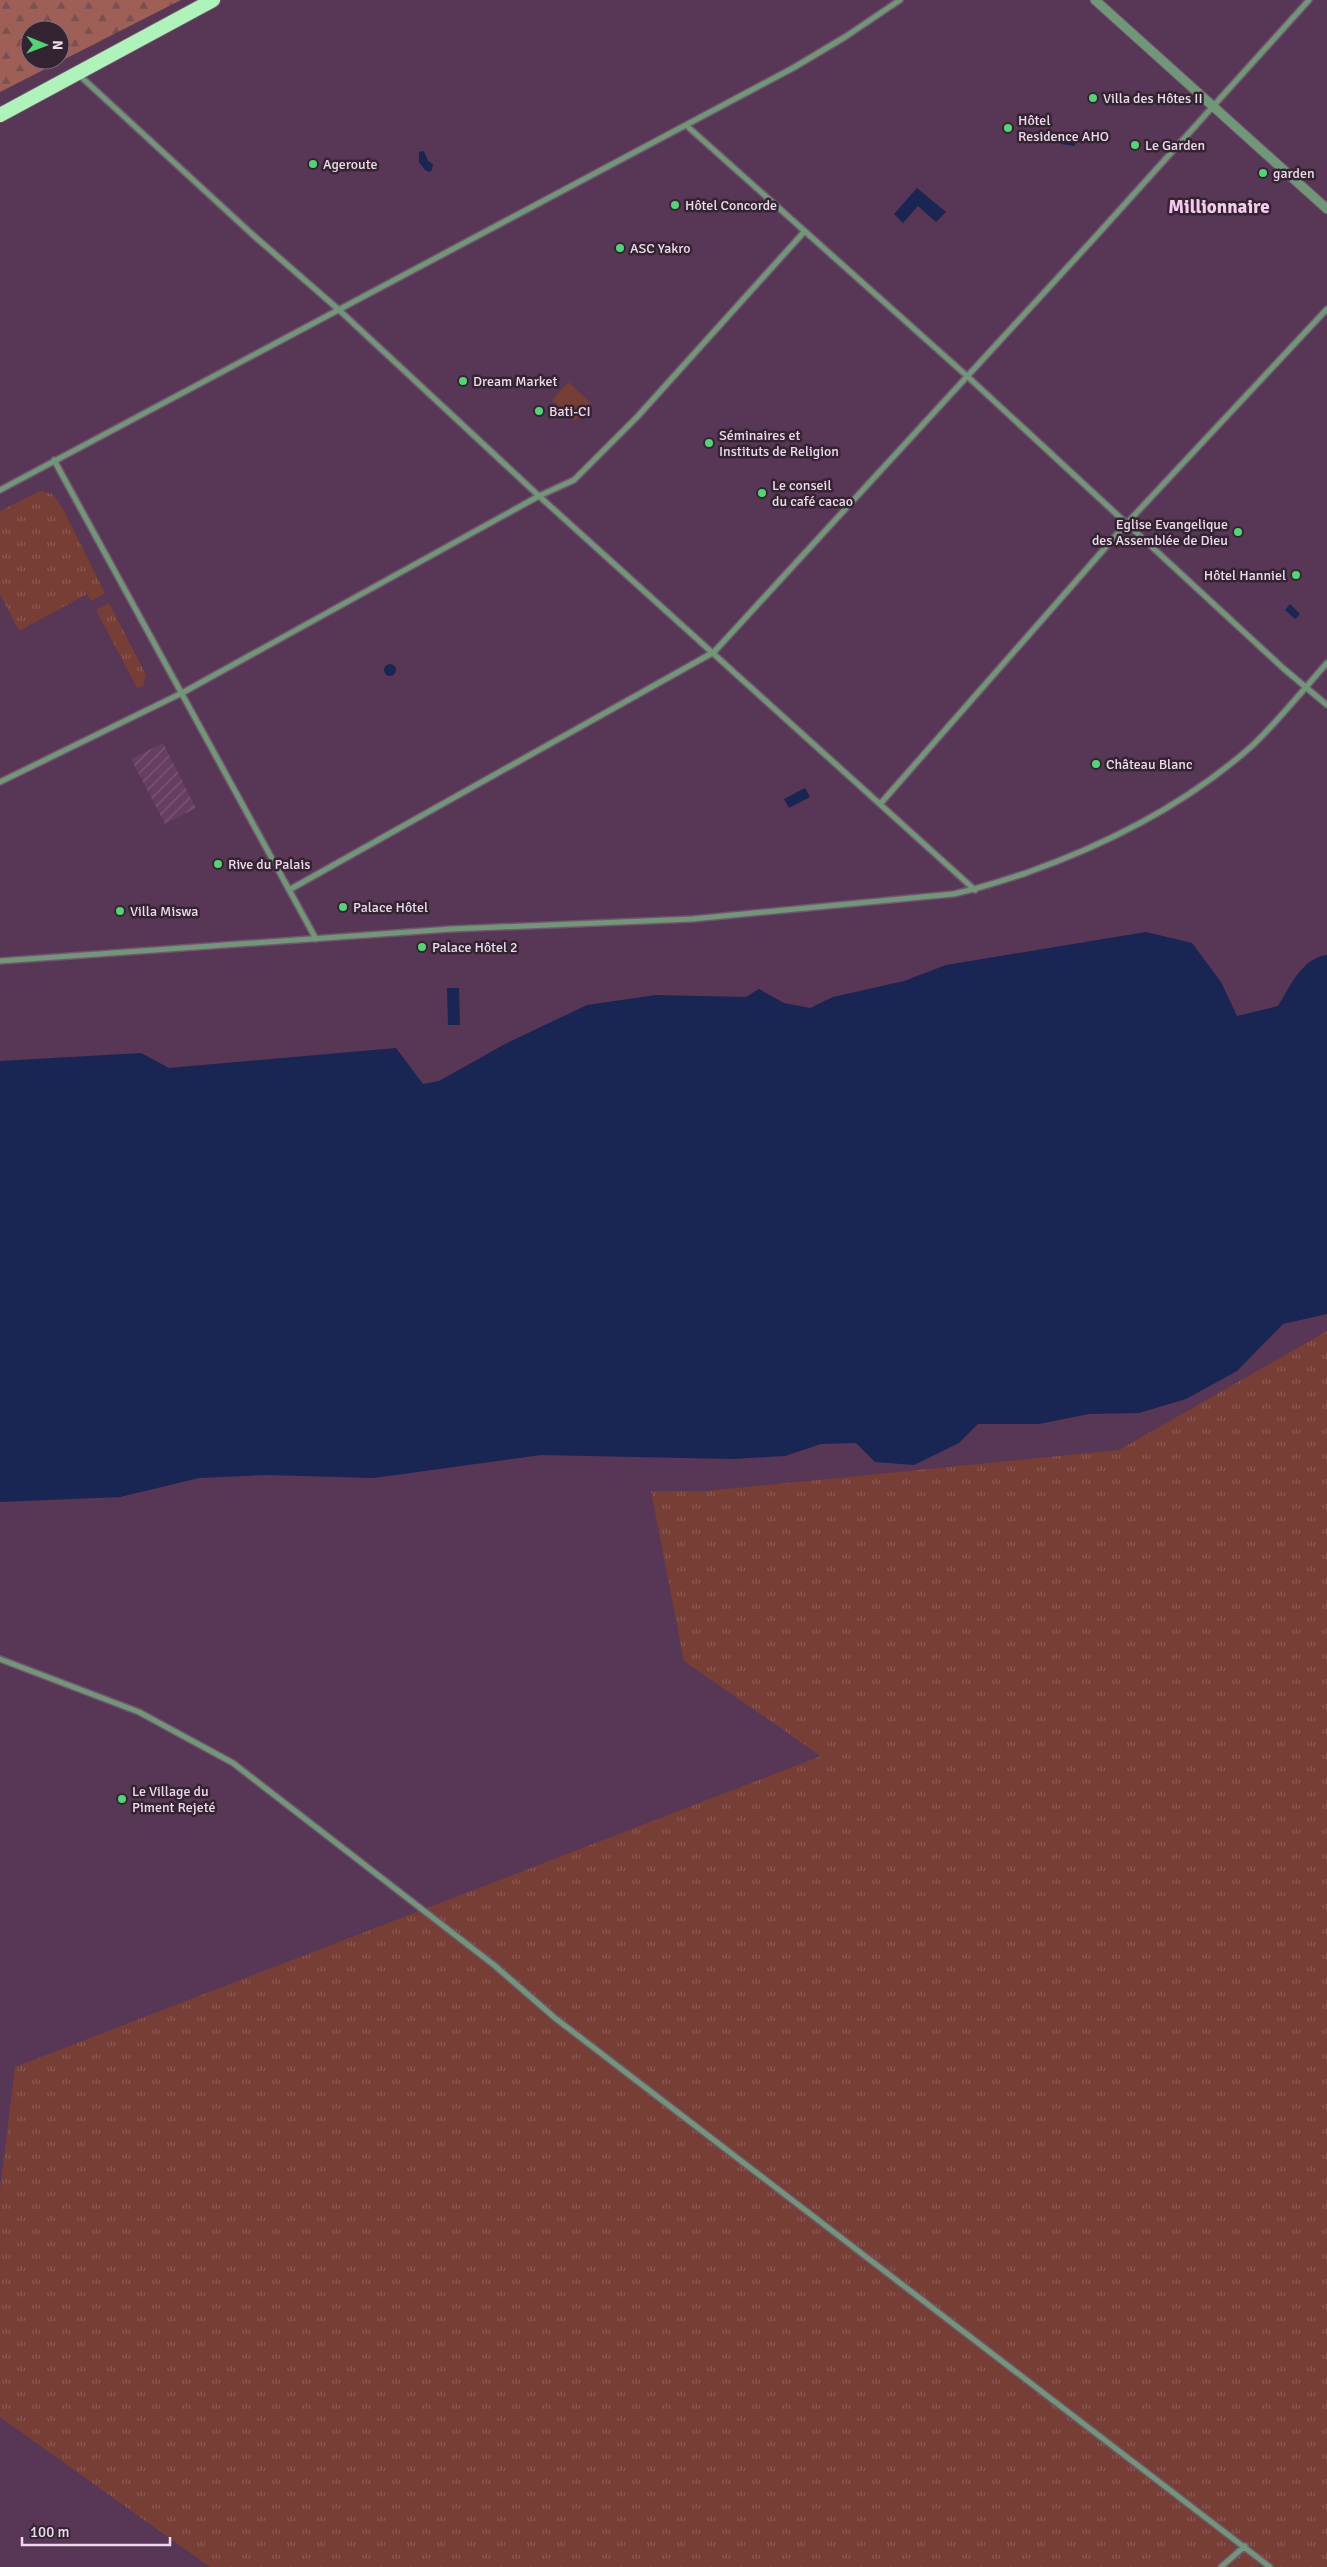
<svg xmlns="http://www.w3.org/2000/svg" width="1327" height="2567" font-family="Signika,sans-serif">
<defs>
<pattern id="industrial-furrows" width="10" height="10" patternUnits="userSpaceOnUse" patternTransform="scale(1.25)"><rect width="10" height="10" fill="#653e62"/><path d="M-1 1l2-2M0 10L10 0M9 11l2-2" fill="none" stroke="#7b5979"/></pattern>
<pattern id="grass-tufts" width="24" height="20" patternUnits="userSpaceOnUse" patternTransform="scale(1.25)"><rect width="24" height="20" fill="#773e36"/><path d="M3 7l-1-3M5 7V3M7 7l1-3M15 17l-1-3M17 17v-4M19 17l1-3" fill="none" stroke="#8b5953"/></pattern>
<pattern id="forest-firs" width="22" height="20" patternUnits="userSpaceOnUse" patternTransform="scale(1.25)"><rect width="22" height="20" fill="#9e5f56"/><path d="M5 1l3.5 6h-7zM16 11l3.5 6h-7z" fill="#77524f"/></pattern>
</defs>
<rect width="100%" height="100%" fill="#583655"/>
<path fill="url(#industrial-furrows)" d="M163,743L196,808L165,824L131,759Z"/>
<path fill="url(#grass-tufts)" d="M40,491L52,494L62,507L105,593L91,601L87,594L19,631L0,594V511Z
M109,603L146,675L143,686L137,688L96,610Z
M1327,1331V2567H210L0,2417V2190L15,2067L821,1756L684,1661L651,1491H706L1119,1450Z"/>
<path fill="url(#forest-firs)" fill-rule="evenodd" d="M0,0H181L0,92ZM30,30H60V60H30Z"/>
<path fill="#773e36" d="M568,382L591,403L575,421L552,400Z"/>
<path fill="#192552" d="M1065,136L1074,139L1075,146L1061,144V137Z
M424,151L428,161L433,164L432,170L429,172L425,170L419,162V152Z
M917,188L946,212L936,222L918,206L903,223L894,214Z
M1290,604L1300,614L1295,619L1285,610Z
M384 670a6 6 0 1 1 12 0a6 6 0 1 1-12 0Z
M805,788L810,797L789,808L784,799Z
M1146,932L1192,943L1221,982L1237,1016L1278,1006C1290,987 1302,958 1327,955V1314L1283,1324L1237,1371L1186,1399L1139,1413L1089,1414L1039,1424H978L959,1443L914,1465L875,1462L856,1443L821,1444L785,1456L732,1459L541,1455L374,1478L267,1475L199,1478L120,1497L0,1502V1061L141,1053L169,1068L396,1048L423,1084L439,1081L505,1044L587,1005L656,995L746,997L759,989L784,1003L810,1008L833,997L904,981L946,965Z
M447,988H459L460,1025H448Z"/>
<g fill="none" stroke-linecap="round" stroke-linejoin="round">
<defs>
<path id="minor" d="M78,74L253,235L338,309L539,496L975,890
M687,126L967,376L1283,668L1327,705
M54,460L316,939
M0,490L793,68L845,37L900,0
M0,782L182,693L539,496L574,480L638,416L804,232
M881,803L1127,523L1327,309
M289,890L714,652L1097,235L1309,0
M0,961L451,929L692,919L953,894C978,889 1001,881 1026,873C1108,844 1187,804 1253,745C1279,720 1303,690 1327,663
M0,1659L139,1712L233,1763L494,1965L555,2018L1270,2567
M1221,2567L1245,2546"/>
<path id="tertiary" d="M1095,0L1327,209"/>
<path id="trunk" d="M0,115L213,0"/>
</defs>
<use href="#minor" stroke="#735470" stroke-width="8"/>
<use href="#tertiary" stroke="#735470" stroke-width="11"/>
<use href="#trunk" stroke="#735470" stroke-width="16"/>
<use href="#minor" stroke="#709777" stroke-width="5"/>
<use href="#tertiary" stroke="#709777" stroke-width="9"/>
<use href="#trunk" stroke="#aef4ba" stroke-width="14"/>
</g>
<g fill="#4fd675" stroke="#342432" stroke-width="2">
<circle cx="1093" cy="98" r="5"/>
<circle cx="1008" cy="128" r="5"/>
<circle cx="1135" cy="145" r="5"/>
<circle cx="313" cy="164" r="5"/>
<circle cx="1263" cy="173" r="5"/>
<circle cx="675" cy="205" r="5"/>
<circle cx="620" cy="248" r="5"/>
<circle cx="463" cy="381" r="5"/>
<circle cx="539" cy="411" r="5"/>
<circle cx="709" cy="443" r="5"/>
<circle cx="762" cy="493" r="5"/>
<circle cx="1238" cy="532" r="5"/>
<circle cx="1296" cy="575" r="5"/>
<circle cx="1096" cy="764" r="5"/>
<circle cx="218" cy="864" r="5"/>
<circle cx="343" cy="907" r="5"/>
<circle cx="120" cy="911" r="5"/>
<circle cx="422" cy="947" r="5"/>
<circle cx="122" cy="1799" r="5"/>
</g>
<g text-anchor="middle" stroke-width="5" stroke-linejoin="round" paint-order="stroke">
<g font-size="14" fill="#efdaed" stroke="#342432" text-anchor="start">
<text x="1103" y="103">Villa des Hôtes II</text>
<text x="1018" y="125">Hôtel<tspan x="1018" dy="16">Residence AHO</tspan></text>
<text x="1145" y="150">Le Garden</text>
<text x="323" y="169">Ageroute</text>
<text x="1273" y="178">garden</text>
<text x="685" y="210">Hôtel Concorde</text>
<text x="630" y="253">ASC Yakro</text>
<text x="473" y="386">Dream Market</text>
<text x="549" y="416">Bati-CI</text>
<text x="719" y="440">Séminaires et<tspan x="719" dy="16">Instituts de Religion</tspan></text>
<text x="772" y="490">Le conseil<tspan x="772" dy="16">du café cacao</tspan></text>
<text x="1228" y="529" text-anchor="end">Eglise Evangelique<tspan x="1228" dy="16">des Assemblée de Dieu</tspan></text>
<text x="1286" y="580" text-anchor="end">Hôtel Hanniel</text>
<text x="1106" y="769">Château Blanc</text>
<text x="228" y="869">Rive du Palais</text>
<text x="353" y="912">Palace Hôtel</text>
<text x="130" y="916">Villa Miswa</text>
<text x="432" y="952">Palace Hôtel 2</text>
<text x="132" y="1796">Le Village du<tspan x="132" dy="16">Piment Rejeté</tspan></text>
</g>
<g font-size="19" font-weight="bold" fill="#f4caf0" stroke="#342432">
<text x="1219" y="213">Millionnaire</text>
</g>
</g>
<g transform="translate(45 45) rotate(91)"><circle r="24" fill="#342432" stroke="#7f6d7d"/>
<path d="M0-4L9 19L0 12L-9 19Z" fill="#4fd675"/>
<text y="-8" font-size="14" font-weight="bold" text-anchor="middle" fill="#efdaed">N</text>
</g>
<path d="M22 2537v8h148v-8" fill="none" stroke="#efdaed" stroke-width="2.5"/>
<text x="30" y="2537" font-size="15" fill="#efdaed" stroke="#342432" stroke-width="4" paint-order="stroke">100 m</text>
</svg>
